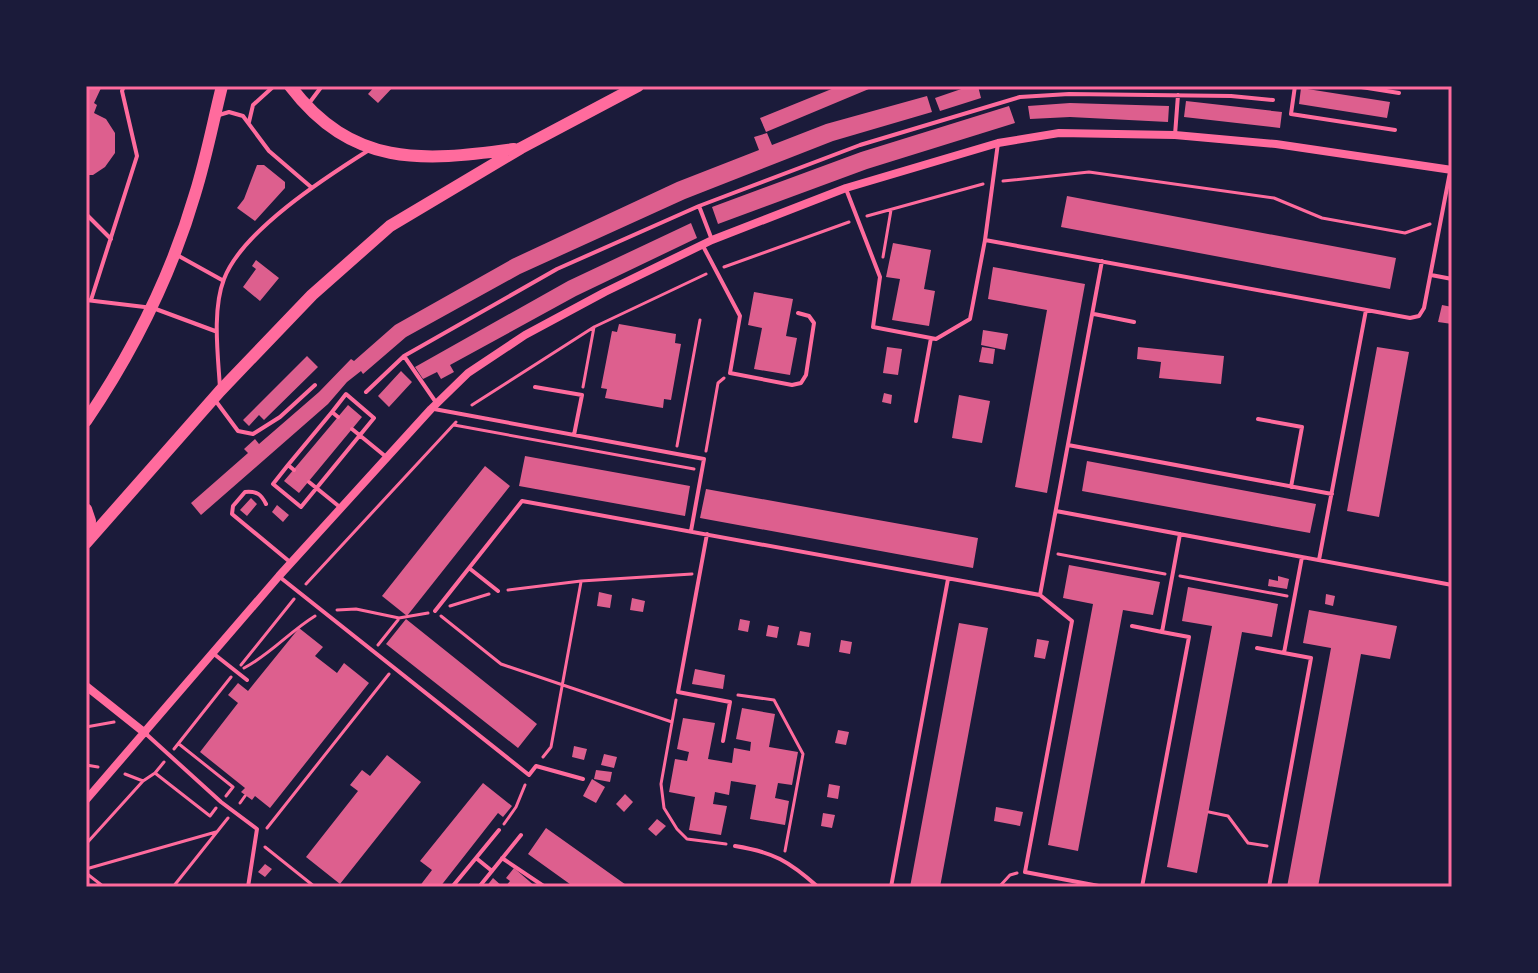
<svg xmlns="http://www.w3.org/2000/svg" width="1538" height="973" font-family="Mulish,sans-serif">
<rect width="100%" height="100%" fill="#1b1b3a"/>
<path fill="#dd5f8e" d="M86,86H102L94,103L97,105L94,113L106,119L115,133V153L105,167L93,175H86Z
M375,86H394L378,103L368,94Z
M839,86H876L766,132L760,118Z
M970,86H978L981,98L940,111L935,98Z
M1301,88L1390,102L1387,118L1299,104Z
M927,96L932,112L833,141L685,199L520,274L406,337L363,374L361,371L347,382L328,404L201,515L191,503L248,453L244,449L255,439L259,444L319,392L351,359L354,361L395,325L512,259L677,182L759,150L754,137L767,133L772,145L826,124Z
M1186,101L1282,112L1280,128L1184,117Z
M1070,103L1169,106L1168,122L1070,117L1030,119L1028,106Z
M1009,106L1015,123L867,169L718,224L712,207L861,152Z
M257,165H264L285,182V188L255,221L237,208L244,199Z
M1067,196L1396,258L1390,289L1061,227Z
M691,223L697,238L576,296L450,365L454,372L441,379L437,372L423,379L415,367L568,281Z
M893,243L931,250L924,289L935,291L929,326L892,320L900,279L886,277Z
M256,260L279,278L260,301L243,287L256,269L252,266Z
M993,267L1085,284L1047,493L1015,487L1047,310L988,299Z
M754,292L793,299L786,336L797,338L790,375L754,369L762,328L748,325Z
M1442,305L1452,307V324L1438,322Z
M619,324L676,334L675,343L681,344L671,400L664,399L663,408L605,398L607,389L601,388L612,331L617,332Z
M983,330L1008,334L1005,350L981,345Z
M887,347L902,349L898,375L883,373Z
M982,347L995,349L993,364L979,362Z
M1138,347L1224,356L1221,384L1159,378L1161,362L1137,359Z
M1377,347L1409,352L1379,517L1347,511Z
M307,356L318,367L264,420L259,415L249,426L243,420Z
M401,371L412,382L389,407L378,396Z
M884,393L892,395L891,404L882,402Z
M959,395L990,401L982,443L952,438Z
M348,405L362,417L299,493L284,481Z
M525,456L690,486L685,516L519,486Z
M1087,461L1316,504L1310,533L1082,491Z
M485,466L510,486L407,616L382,596Z
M706,489L978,538L973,568L700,518Z
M251,498L257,504L247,516L240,510Z
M277,505L289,515L283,522L272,512Z
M1069,565L1160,582L1153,615L1123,610L1078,851L1048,845L1093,604L1063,598Z
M1278,576L1289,579L1287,589L1268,586L1269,579L1278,581Z
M1188,587L1278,604L1272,637L1242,632L1197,873L1167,867L1212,626L1182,621Z
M599,592L612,595L610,608L597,606Z
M1326,594L1335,596L1333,606L1325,604Z
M632,598L645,601L643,612L630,610Z
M1309,610L1397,626L1390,659L1361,654L1318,887H1287L1331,648L1303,643Z
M406,619L537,724L518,748L386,644Z
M740,619L750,621L748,632L738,630Z
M959,623L988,628L940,887H910Z
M768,625L779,627L777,638L766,636Z
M299,628L323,647L315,656L337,673L344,663L369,683L270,808L255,796L252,800L241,792L245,788L200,752L238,703L228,695L238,683L248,691Z
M800,631L811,633L809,647L797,645Z
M1037,639L1049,641L1045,659L1034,657Z
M841,640L852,642L850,654L839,652Z
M695,669L725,675L723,689L692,684Z
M742,708L775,714L769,747L798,752L792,785L778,783L775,798L789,801L785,825L750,819L756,785L731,781L729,795L715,792L713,804L727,806L721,835L689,830L695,797L669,792L675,759L687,761L689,752L677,749L683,718L715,723L708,759L732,763L734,748L750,751L751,742L736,739Z
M838,730L849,732L846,745L835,743Z
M574,746L587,749L584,760L572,757Z
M604,754L617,757L614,768L601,765Z
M387,755L421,782L340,884L306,857L358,791L350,785L362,770L370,776Z
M596,770L612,772L610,782L594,779Z
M592,779L605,787L596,803L583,796Z
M483,783L512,806L503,817L498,813L440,887H419L432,870L420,861Z
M829,784L840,786L838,799L827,797Z
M625,794L633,802L624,812L616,804Z
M996,807L1023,812L1020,826L994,821Z
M823,813L835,815L832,828L821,826Z
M657,819L666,826L656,836L648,829Z
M546,828L629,887H574L528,854Z
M265,864L272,869L265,877L258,872Z
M514,868L536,887H505L510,881L506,878Z
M493,878L503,887H486Z"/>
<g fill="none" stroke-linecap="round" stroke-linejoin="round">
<path stroke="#ff6b9d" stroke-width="3" d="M1003,181L1089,172L1274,198L1322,218L1405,233L1430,224
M867,216L983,184
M883,257L891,210
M724,267L849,222
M583,387L594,327
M472,405L594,327L706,274
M454,425L694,469
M677,446L700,320
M706,451L718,383L724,378
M1058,554L1165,574
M1180,576L1287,596
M306,584L456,422
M508,590L581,581L692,574
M450,606L489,594
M337,610L356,609L399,618L428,613
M441,616L501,664L672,722
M378,645L398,620
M241,665L294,599
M244,668C271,654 289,632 315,616
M738,695L774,700L803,754L785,851
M676,700L661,784L664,808L677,829L687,839L726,844
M86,727L114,722
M179,744L233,787L226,796
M174,749L231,677
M543,757L551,747L581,582
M86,765L98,767
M155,773L210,816L216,808
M125,774L143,781L155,773L164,762
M240,803L245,796
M1209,812L1228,816L1248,843L1267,846
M504,824L516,807L525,785
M267,828L389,674
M86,844L143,781
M265,847L315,887
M86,869L216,832
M86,873L104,887
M173,887L228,818
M999,887L1010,875L1017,873"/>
<path stroke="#ff6b9d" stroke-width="4" d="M1295,86L1291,114L1395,130
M1355,86L1399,93
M310,102L322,86
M219,115L229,112L243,116L269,151L311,187
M249,122L253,105L274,86
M1175,135L1178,95
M998,143L985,240L1410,318L1419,316L1424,308L1450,172
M846,189L880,277L873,327L936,339L970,319L985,240
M699,206L712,240
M86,214L111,239
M703,246L740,316L730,373L792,385L801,383L806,375L814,323L809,316L798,313
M177,255L222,280
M1431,275L1452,279
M86,300L153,308L215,331
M91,300L137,156L122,91L124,86
M1094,314L1134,322
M404,356L435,401
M535,387L582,395L574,435
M220,388C218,355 212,310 224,279C242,231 326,177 369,150
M366,392L404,356L557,269L699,206L860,145L1020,97L1069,94L1231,96L1273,100
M215,400L238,431L253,434L280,417L315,385
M434,409L704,459L691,531
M1258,419L1302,427L1291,487
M916,421L931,338
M352,429L385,456
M1068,445L1332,494
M288,465L273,484L301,507L374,418L346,394L332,412
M294,470L288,465L332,412L338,417
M309,482L341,508
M266,504C261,494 257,491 245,492L233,506L232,514L290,562
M1056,511L1452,585
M707,534L678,692L730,702L723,741
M1319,560L1366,310
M469,568L498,591
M281,578L529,775L536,766L583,779
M1040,595L1102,261
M435,611L522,501L1040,595L1072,621L1025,872L1104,887
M1132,626L1162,632
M1257,648L1284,653
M214,654L247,680
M145,733L221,802L257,829L248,887
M735,846C773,852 789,861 818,887
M476,858L499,830
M502,858L545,887
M452,887L476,858L492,871
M479,887L521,835
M891,887L948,579
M1142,887L1189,637L1162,632L1180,534
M1269,887L1311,658L1284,653L1302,557"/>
<path stroke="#ff6b9d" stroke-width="8" d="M86,686L145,733
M86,800L279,576L431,409L468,373L525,335L605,292L712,240L846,188L998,143L1059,133L1175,135L1276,144L1452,170"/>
<path stroke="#ff6b9d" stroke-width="12" d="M290,86C352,167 421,162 514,149
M86,421C134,350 171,276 195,194C206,159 213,122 222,86
M86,509L90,521L87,539
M86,543L220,391L312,295L390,226L521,148L638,86"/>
</g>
<rect width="1538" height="973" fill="none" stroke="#1b1b3a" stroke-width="176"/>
<rect x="88" y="88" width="1362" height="797" fill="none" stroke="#ff6b9d" stroke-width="3"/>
</svg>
